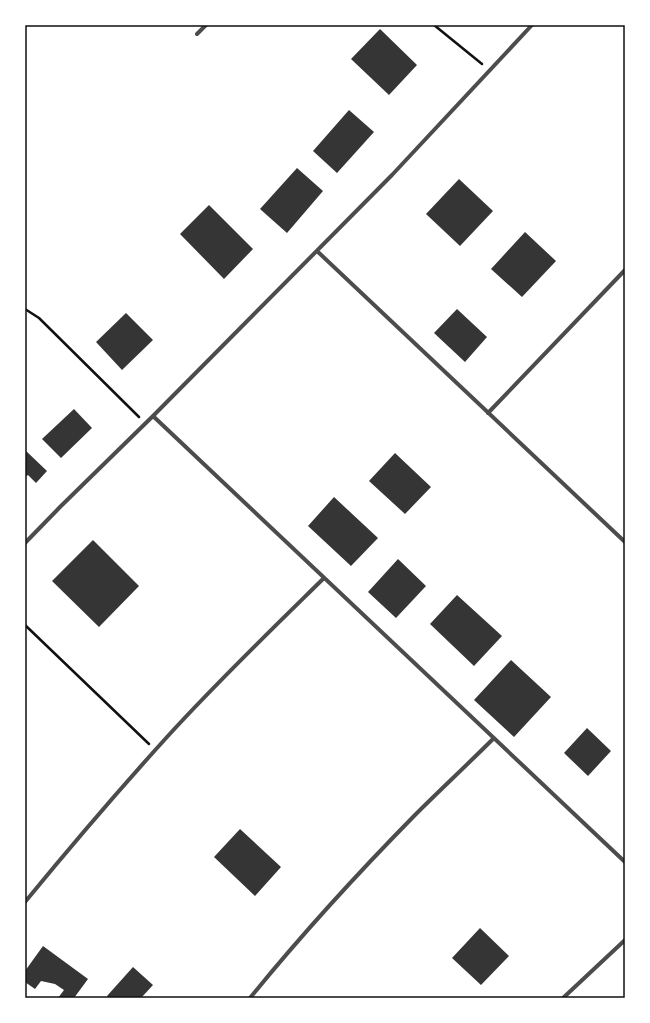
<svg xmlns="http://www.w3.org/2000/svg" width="650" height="1023" font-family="'Alegreya Sans',sans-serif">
<rect width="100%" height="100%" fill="#fff"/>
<path fill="#353535" d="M380,29L417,65L389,95L351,59Z
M349,110L374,132L337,173L313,151Z
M297,168L323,191L287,233L260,209Z
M459,179L493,211L460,246L426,214Z
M209,205L253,249L224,279L180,234Z
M525,232L556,261L522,297L491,269Z
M457,309L487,337L465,362L434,333Z
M126,313L153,340L122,370L96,342Z
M74,409L92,428L61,458L42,439Z
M25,450L47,471L36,483L28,475L25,477Z
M395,453L431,487L405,514L369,481Z
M334,497L378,538L351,566L308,526Z
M93,540L139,586L99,627L52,581Z
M398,559L426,586L396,618L368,592Z
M457,595L502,636L474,666L430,624Z
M511,660L551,697L514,737L474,700Z
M587,728L611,751L588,776L564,753Z
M240,829L281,867L255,896L214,857Z
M480,928L509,956L481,985L452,958Z
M43,946L88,979L74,998H58L64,990L55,984L41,981L35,989L25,982V971Z
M133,967L153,985L141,998H109L107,996Z"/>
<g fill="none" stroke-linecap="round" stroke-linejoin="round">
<path stroke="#111" stroke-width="2.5" d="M434,25L482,64
M25,309L39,318L139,417
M25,625L149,744"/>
<path stroke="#4c4c4c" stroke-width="4" d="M197,34L206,25
M317,251L625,542
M488,413L625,270
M153,416L625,862
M25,543L60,507L153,416L392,175L532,25
M25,902C71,846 118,791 167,737C217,682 271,630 324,578
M250,998C302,934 358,873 415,815C441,789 468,764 494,738
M563,998L625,940"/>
</g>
<rect width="650" height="1023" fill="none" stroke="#ffffff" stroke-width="52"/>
<rect x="26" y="26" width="598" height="971" fill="none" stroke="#111" stroke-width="1.5"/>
</svg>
